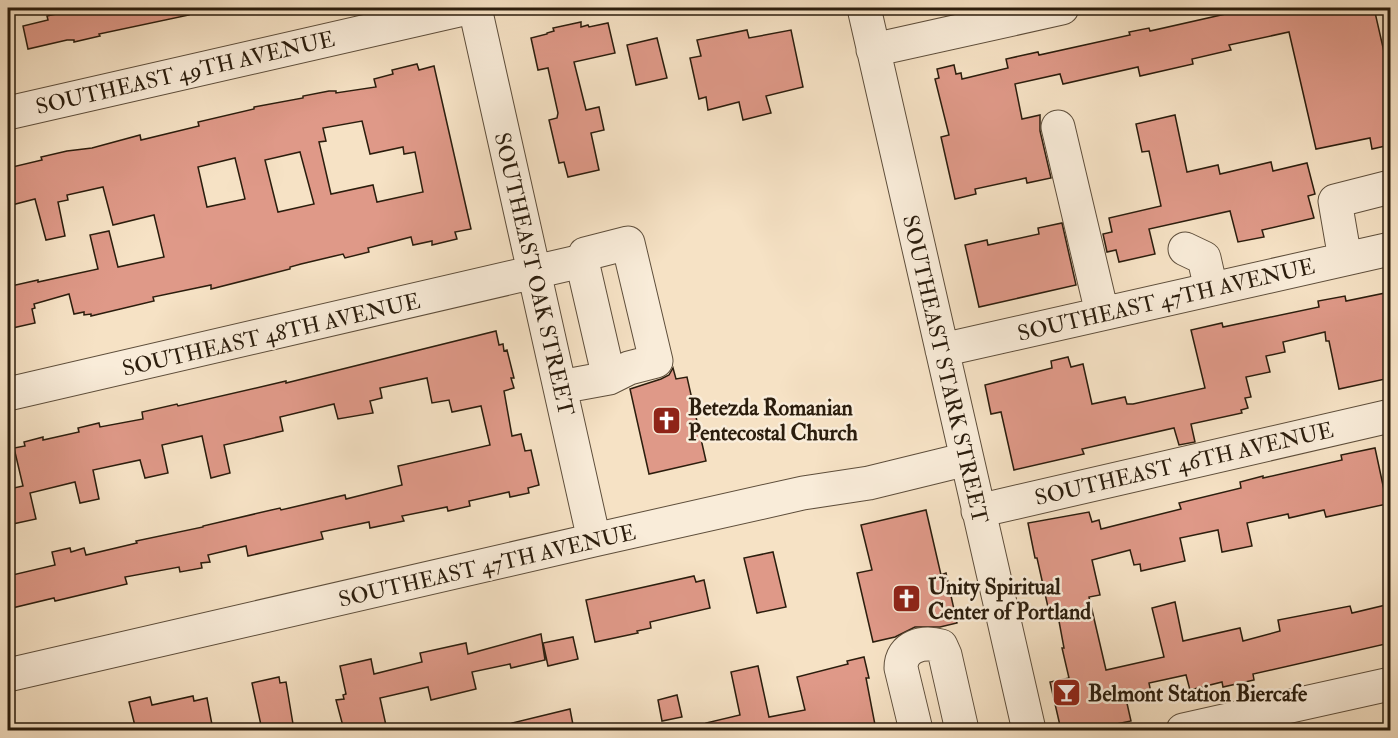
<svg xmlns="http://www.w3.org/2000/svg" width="1398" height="738" font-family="'IM FELL Double Pica',serif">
<rect width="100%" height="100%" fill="#f6e2c5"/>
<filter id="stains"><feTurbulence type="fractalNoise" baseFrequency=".00333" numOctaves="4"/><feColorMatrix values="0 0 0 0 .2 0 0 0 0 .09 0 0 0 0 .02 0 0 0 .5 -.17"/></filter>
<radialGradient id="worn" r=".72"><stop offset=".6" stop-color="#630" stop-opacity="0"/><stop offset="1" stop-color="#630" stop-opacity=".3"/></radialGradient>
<path fill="#df9988" stroke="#2b1d0d" stroke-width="1.5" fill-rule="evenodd" d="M60,8H188L189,15L99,34L100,36L74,42V40H67L28,49L23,26L48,20L47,16L61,13Z
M1252,8H1374L1390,78V145L1372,149L1370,138L1316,149L1289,32L1229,45L1231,50L1192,59L1193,64L1140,76L1138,67L1063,84L1060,74L1015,84L1022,119L1040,115V131L1051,178L1027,183L1026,178L975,189L976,194L955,199L941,137L949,135L935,79L939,78L937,69L954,65L956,74L961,73L962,79L1008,68L1006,59L1038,52L1039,55L1130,35L1129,32L1149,28L1150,31Z
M581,22V27L588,25L589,27L608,23L615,53L574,62L586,110L599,107L604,130L591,133L599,170L568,177L564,162L559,163L549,120L557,118L558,113L548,68L538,70L531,38L547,34V33L554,31L553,28Z
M747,30L749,38L791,30L803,87L766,96L771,113L743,120L739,102L708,110L706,97L699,99L690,58L701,56L697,40Z
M657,38L667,78L636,85L627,45Z
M417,64L419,70L434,66L471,229L455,232L457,239L432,245V241L413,245L411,237L368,248L369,252L345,258L343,254L301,264L290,267V269L211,289V285L153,297L154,301L91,316V314L84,315V312L74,314L69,294L34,304L35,308L32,309L35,323L8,329V295L12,293L11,286L38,280V282L98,269L90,235L109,231L118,267L164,257L154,215L113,225L103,187L67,195L68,200L58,202L65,236L46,240L35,199L8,206V168L42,160L41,157L67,151L92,148L140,135L141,140L199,126L198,122L254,109V107L303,98V96L329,91H336V93L376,87L374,79L393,74L392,70ZM362,121L370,154L403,147L404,154L415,152L423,192L377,202L373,185L331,194L319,142L326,141L323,128ZM300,152L314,204L278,212L265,160ZM235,158L245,199L207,207L198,167Z
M1175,115L1187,172L1218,165L1220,174L1271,162L1273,171L1307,163L1315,194L1308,196L1314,218L1262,230L1264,237L1238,242L1230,211L1149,229L1155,254L1119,262L1116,250L1107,252L1103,234L1112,232L1109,218L1161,206L1149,151L1142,152L1136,124Z
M1062,223L1076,285L979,307L965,245L987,240L988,245L1039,234L1038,228Z
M1390,292V378L1339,389L1329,341H1326L1325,332L1283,342L1285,352L1266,356L1270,372L1246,377L1251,397L1245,398L1248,408L1241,410L1242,413L1191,424L1195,442L1179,445L1174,428L1082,449L1084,454L1014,470L1001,412L991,414L985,385L1052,368L1051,361L1068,357L1071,367L1083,364L1092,404L1125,397L1127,404H1133L1205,388L1191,330L1222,323L1223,327L1319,307L1318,301L1345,296L1346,301Z
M496,331L499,345L503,344L504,351L507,350L514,378H511L514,388L504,391L512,436L521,434L525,451L531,450L539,485L528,488L529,493L510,497L509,492L469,501L470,506L448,511L447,507L402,516L404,521L370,528L369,522L321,532L323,539L248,556L246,546L208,555L210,562L201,563L202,568L180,572L179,567L125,577L127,584L55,601L54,598L8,609V576L55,565L52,552L70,548L71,552L84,548L86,555L137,543L136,541L203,527V526L280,508L281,510L345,495L346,499L402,485L398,466L490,445L481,406L452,412L449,400L432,403L427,378L380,388L382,398L370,401L373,413L338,419L334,404L280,417L283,431L224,445L230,473L211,478L202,436L162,445L168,473L145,478L140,460L93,470L99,499L80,503L75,482L30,493L36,519L8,525V503L12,502L9,489L23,486L14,448L25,446L24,442L43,437V440L79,432L78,428L99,423L100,427L143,419L142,412L177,404L178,406L286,381V383Z
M673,368L676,379L687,377L706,461L649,474L630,389L661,379L669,375Z
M1375,448L1387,504L1326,517L1324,510L1289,518L1288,514L1247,523L1252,546L1222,552L1218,530L1180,538L1185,561L1141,571L1140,564L1134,565L1130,550L1092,560L1100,595L1089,597L1106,670L1164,657L1152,608L1175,602L1183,641L1240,628L1243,641L1280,631L1278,620L1350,606L1352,613L1390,604V643L1253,674L1254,680L1223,687L1222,682L1190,690L1186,675L1149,683L1151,693L1126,699L1131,721L1087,730H1061L1050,682L1069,678L1062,648H1064L1056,605L1048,607L1037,558H1035L1028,523L1089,512L1092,522L1099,520L1101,529L1181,509L1179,503L1241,488L1240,482L1263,476V478L1342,460L1341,455Z
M926,510L941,575L946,573L957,623L940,627H915L895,637L873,642L857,573L872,570L861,525Z
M773,552L786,607L757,613L744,558Z
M694,576L696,582L704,580L710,608L650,622L651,628L637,631L638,633L595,642L586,600Z
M541,634L545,660L511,668L510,664L472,672L476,689L431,700L428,687L380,698L387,730H344L336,700L344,699L343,695L346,694L340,666L371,659L374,674L422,662L420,653L466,643L468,654Z
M573,637L578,659L548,666L543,643Z
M864,657L869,678H866L876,730H707L706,723L740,715L731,672L758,666L769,717L805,710L797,677L848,664L847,661Z
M279,677L280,683L286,682L294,730H262L252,683Z
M677,695L682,717L662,721L658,700Z
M193,696L194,701L207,698L213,730H136L129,702L150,697L152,705Z
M570,709L574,730H512V723Z"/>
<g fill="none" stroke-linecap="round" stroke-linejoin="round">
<defs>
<path id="minor" d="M475,8L594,540
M864,8L1029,730
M873,50L1062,8
M8,113L468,8
M1058,127L1102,313
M1185,249L1204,258L1211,289
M1345,259L1335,201L1390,187
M942,350L1390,249
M560,387L609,378L629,368L656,361L628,243L585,254L582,261L609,378
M8,394L582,261
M978,511L1390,416
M8,675L594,540L803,493L869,483L967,459
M916,730L901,668C901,646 923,641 941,646L945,655L962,730
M1183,730L1390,684"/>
</defs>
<use href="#minor" stroke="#5e4e3b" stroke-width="35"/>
<use href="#minor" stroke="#f9ecd9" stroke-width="33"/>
</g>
<defs>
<symbol id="church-square" viewBox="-11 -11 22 22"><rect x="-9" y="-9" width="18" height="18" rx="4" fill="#8f2418" stroke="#f9ecd9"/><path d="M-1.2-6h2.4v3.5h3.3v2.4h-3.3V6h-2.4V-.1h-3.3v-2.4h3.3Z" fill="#fff"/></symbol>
<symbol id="bar-square" viewBox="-11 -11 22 22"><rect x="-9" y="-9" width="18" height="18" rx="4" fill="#8f2418" stroke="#f9ecd9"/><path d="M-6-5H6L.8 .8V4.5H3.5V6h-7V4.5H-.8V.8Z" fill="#fff"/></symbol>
</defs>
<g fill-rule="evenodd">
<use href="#church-square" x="650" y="404" width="33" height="33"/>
<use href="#church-square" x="890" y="582" width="33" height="33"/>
<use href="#bar-square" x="1050" y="676" width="33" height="33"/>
</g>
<g text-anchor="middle" stroke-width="5" stroke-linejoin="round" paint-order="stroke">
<g font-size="22" fill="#2b1d0d" stroke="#f9ecd9">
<text transform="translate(185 72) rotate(-13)" y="8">SOUTHEAST 49TH AVENUE</text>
<text transform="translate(535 274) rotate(77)" y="8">SOUTHEAST OAK STREET</text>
<text transform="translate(1166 299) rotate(-13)" y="8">SOUTHEAST 47TH AVENUE</text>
<text transform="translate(271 334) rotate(-13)" y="8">SOUTHEAST 48TH AVENUE</text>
<text transform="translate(946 369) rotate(77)" y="8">SOUTHEAST STARK STREET</text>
<text transform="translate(1184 463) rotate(-13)" y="8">SOUTHEAST 46TH AVENUE</text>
<text transform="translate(487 565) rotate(-13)" y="8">SOUTHEAST 47TH AVENUE</text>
</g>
<g font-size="22" font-weight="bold" fill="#2b1d0d" stroke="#f9ecd9" text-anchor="start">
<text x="688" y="415">Betezda Romanian<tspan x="688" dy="25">Pentecostal Church</tspan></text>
<text x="928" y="594">Unity Spiritual<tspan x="928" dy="25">Center of Portland</tspan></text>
<text x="1088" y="701">Belmont Station Biercafe</text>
</g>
</g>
<rect width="1398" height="738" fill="none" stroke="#f6e2c5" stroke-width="30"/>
<rect x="9" y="9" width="1380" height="720" fill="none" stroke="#2b1d0d" stroke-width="3"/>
<rect x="15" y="15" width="1368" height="708" fill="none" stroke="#2b1d0d" stroke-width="1.5"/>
<rect width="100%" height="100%" filter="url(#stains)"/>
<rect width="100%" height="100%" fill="url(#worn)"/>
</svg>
